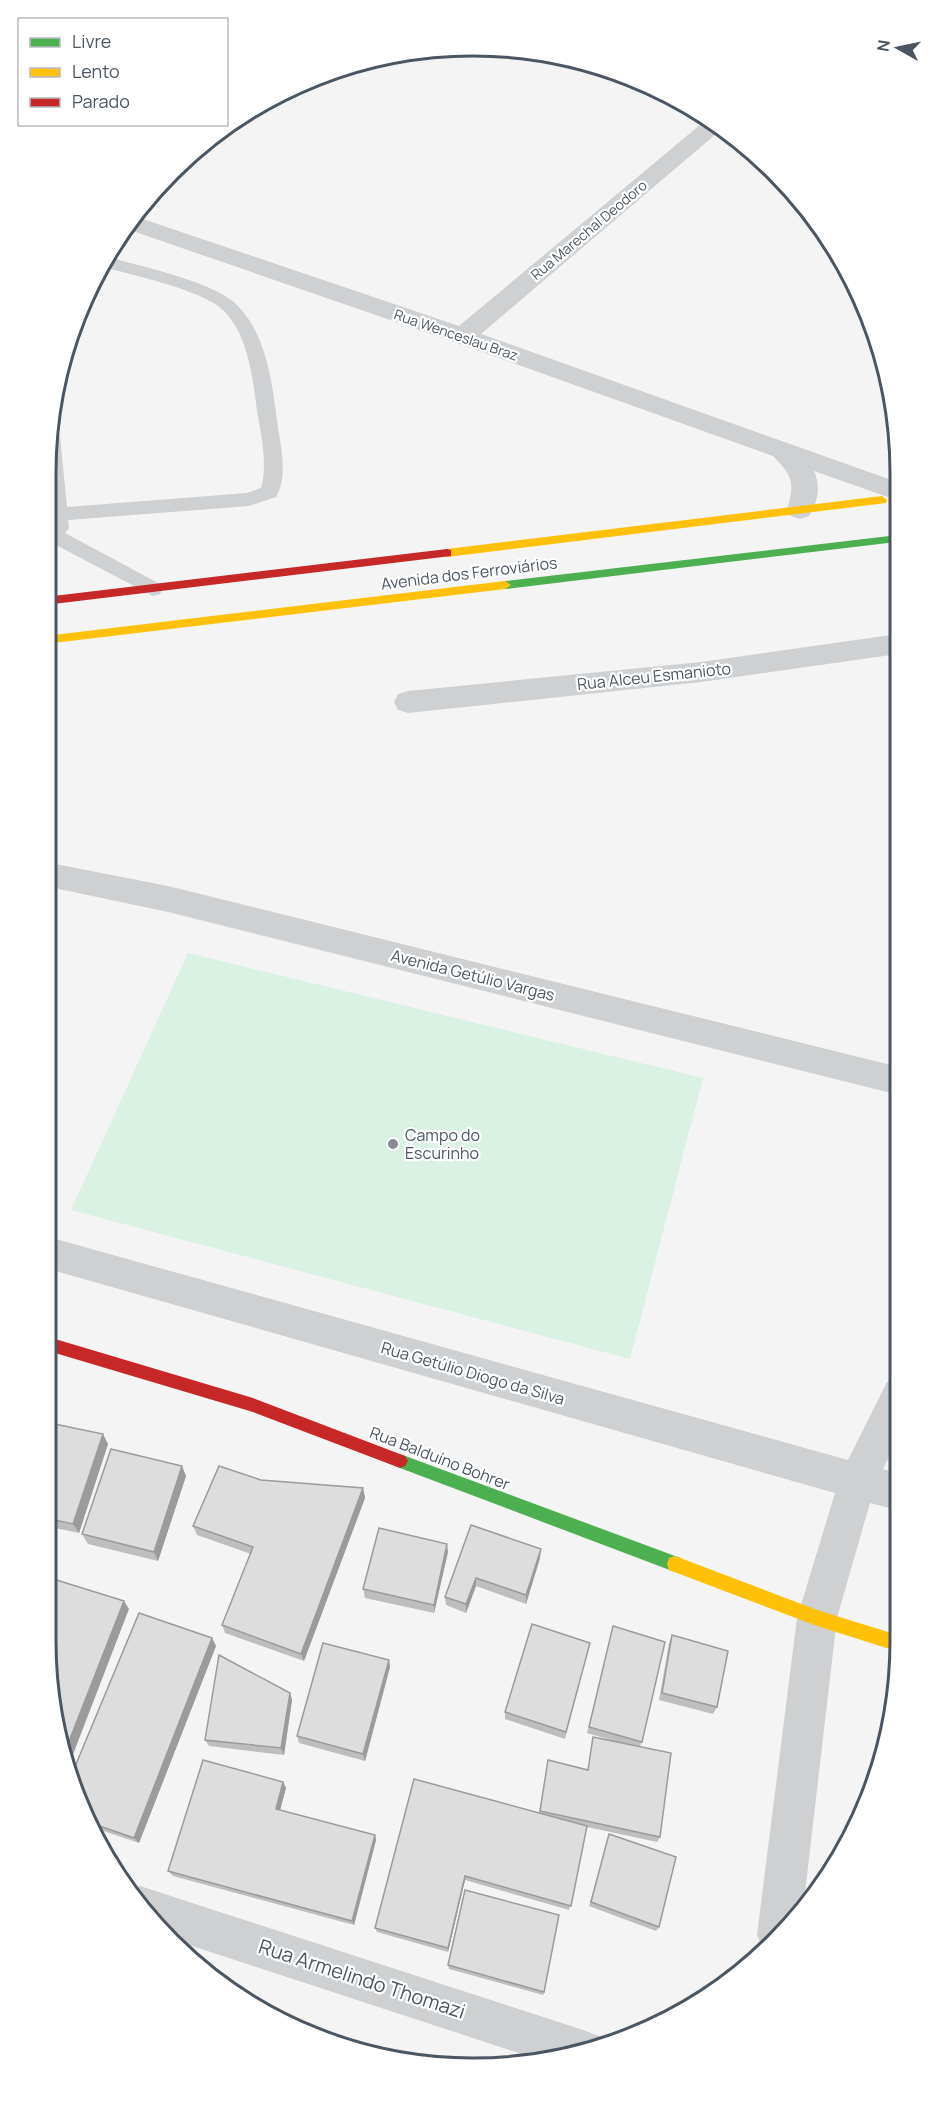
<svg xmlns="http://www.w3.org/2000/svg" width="946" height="2113" font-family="Manrope,sans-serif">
<rect width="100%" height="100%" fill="#f4f4f4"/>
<path fill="#d9f2e3" d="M188,953L703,1078L630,1359L71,1210Z"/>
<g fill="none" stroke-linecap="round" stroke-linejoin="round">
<path fill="#ced0d2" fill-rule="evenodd" d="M104,256C136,265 216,282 237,305C266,334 272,381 277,420C280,445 289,475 276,497L249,506L68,520L69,528L65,533L160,584L163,589L160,594L153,596L58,546L45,548V534L53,533L49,528V521L45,522V508H48L45,473L52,430L58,432L60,436L67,507L247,493L261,488C268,465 261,434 257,411C253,379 248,335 224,311C202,289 131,275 99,266Z"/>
<path fill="#ced0d2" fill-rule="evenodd" d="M707,119L723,128L481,334L897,482L898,496L891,498L882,495L814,471C821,486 818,503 809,516L800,519L791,516L787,510C795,483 793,476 773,456L454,342L124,228L133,216L137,217L459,326Z
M898,634V654L701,682L408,713L398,710L394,702L398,694L408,691L701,662Z
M45,862L168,886L899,1067V1095L168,912L45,886Z
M45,1236L848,1460L887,1382L900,1377V1433L883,1469L900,1474L901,1511L870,1503L837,1618L803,1910L795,1922L763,1948L757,1935L797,1618L835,1493L45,1268Z
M140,1886L583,2030L599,2036L603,2047L543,2061L171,1939L151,1922L128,1890Z"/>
<path fill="#4caf50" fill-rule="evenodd" d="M898,535L896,542L505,589L499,585L505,581Z
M400,1454L675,1556L681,1558L683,1564L681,1570L675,1572L400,1468L395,1466L392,1461L395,1456Z"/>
<path fill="#ffc107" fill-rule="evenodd" d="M882,496L887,500L886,503L447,557L441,553L447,549Z
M505,581L511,585L505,589L45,644V636Z
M675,1556L817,1610L901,1636L899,1652L817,1626L669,1570L667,1564L669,1558Z"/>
<path fill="#c62828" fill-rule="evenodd" d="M447,549L451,550V556L45,605V597Z
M45,1336L253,1398L405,1456L408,1461L405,1466L400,1468L253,1412L45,1350Z"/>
</g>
<path fill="#bebebf" d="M45,1422L108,1444L79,1533L45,1526Z
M186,1476L158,1561L88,1544L82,1534Z
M261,1480L363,1488L365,1498L304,1661L225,1633L222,1625L251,1554L197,1535L193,1526Z
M471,1525L540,1558L526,1604L476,1586L466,1613L446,1605L445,1597Z
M448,1552L434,1613L365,1598L363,1589Z
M613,1626L642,1742L640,1746L660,1837L657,1842L587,1827L569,1910L465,1880L448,1952L377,1932L375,1928L539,1813L548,1760L588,1770L593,1737L611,1740L587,1733Z
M672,1635L717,1707L713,1714L659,1700L669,1643Z
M212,1638L216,1646L139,1843L89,1826L69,1781Z
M590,1643L565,1739L505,1719V1712Z
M389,1660L390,1667L365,1761L299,1743L297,1736Z
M290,1693L292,1700L284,1755L209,1746L205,1740Z
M283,1782L286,1788L280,1810L375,1835L376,1840L354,1925L173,1876L168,1871Z
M609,1834L659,1927L656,1931L589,1906Z
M448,1965L544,1992L543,1995L449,1969Z"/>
<path fill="#9b9b9b" d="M103,1434L108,1444L79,1533L73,1524Z
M182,1466L186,1476L158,1561L154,1552Z
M363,1488L365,1498L304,1661L301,1654Z
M447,1544L448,1552L434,1613V1605Z
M541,1549L540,1558L526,1604V1595Z
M476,1578V1586L466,1613V1604Z
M124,1601L129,1609L67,1770L64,1754Z
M212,1638L216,1646L139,1843L134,1838Z
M389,1660L390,1667L365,1761L363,1754Z
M290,1693L292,1700L284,1755L281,1748Z
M283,1782L286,1788L279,1814L276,1809Z
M375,1835L376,1840L354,1925L352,1921Z
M465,1876V1880L448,1952V1948Z"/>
<path fill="#ddddde" stroke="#9b9b9b" stroke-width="1.5" d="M45,1422L103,1434L73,1524L45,1518Z
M111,1449L182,1466L154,1552L82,1534Z
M219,1466L261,1480L363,1488L301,1654L222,1625L253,1547L193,1526Z
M471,1525L541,1549L526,1595L476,1578L466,1604L445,1597Z
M379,1528L447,1544L434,1605L363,1589Z
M50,1578L124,1601L64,1754L45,1640V1589Z
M139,1613L212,1638L134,1838L88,1822L69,1781Z
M532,1624L590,1643L566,1732L505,1712Z
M613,1626L665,1642L642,1742L589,1727Z
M672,1635L728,1651L717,1707L662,1693Z
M323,1643L389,1660L363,1754L297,1736Z
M219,1655L290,1693L281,1748L205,1740Z
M593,1737L671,1753L660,1837L540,1811L548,1760L588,1770Z
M203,1760L283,1782L276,1809L375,1835L352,1921L168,1871Z
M414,1779L587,1826L571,1906L465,1876L448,1948L375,1928Z
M609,1834L676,1857L659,1927L591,1902Z
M465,1890L559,1915L544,1992L448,1965Z"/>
<circle fill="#868d94" stroke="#fff" stroke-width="2" cx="393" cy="1144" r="6"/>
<g text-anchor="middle" stroke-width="4.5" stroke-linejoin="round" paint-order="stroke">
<g font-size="14" fill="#4a5661" stroke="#fff">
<text transform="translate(589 230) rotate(-40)" y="5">Rua Marechal Deodoro</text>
<text transform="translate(456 335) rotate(19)" y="5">Rua Wenceslau Braz</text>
</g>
<g font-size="16" fill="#4a5661" stroke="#fff">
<text transform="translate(469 573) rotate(-7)" y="6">Avenida dos Ferroviários</text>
<text transform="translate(654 676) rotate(-6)" y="6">Rua Alceu Esmanioto</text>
<text transform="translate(473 975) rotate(14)" y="6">Avenida Getúlio Vargas</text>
<text transform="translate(473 1373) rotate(16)" y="6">Rua Getúlio Diogo da Silva</text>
<text transform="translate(440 1458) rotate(21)" y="6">Rua Balduíno Bohrer</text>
</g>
<g font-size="16" fill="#4a5661" stroke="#fff" text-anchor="start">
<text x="405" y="1141">Campo do<tspan x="405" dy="18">Escurinho</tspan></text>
</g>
<g font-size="20" fill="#4a5661" stroke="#fff">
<text transform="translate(362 1979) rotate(18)" y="7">Rua Armelindo Thomazi</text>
</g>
</g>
<path d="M0 0H946V2113H0ZM473 56H473A417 417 0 0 1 890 473V1641A417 417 0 0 1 473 2058H473A417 417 0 0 1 56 1641V473A417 417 0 0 1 473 56Z" fill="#fff" fill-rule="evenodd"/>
<path fill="none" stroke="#4a5661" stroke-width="3" d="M473 56H473A417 417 0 0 1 890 473V1641A417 417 0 0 1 473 2058H473A417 417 0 0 1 56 1641V473A417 417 0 0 1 473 56Z"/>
<rect x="18" y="18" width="210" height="108" fill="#ffffff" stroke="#b7bbc0" stroke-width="1.5"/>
<rect x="30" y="38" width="30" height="9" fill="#4caf50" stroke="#b7bbc0" stroke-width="1.5"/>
<text x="72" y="48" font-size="18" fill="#4a5661">Livre</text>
<rect x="30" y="68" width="30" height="9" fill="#ffc107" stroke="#b7bbc0" stroke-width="1.5"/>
<text x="72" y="78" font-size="18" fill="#4a5661">Lento</text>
<rect x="30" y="98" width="30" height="9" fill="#c62828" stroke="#b7bbc0" stroke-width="1.5"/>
<text x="72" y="108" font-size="18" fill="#4a5661">Parado</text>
<g transform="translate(898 48) rotate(279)" stroke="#ffffff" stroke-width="4.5" paint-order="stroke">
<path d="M0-4.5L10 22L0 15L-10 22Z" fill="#4a5661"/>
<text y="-9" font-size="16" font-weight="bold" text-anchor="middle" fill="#4a5661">N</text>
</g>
</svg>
